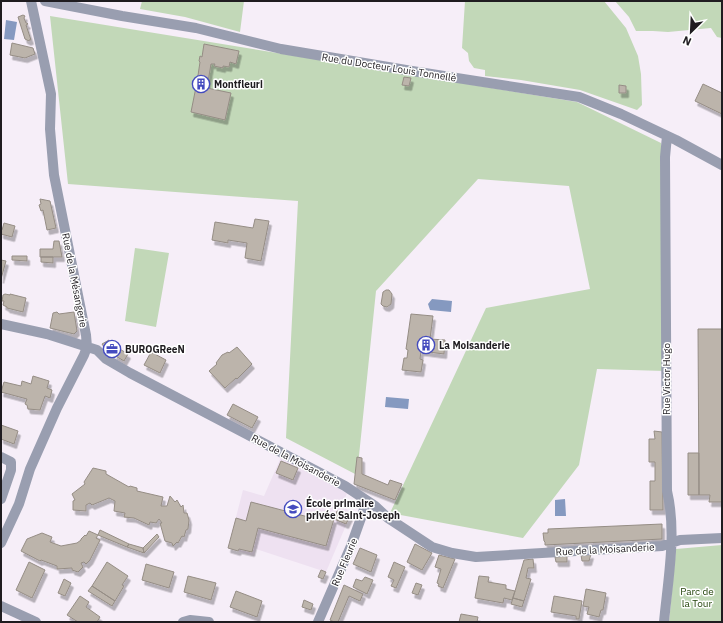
<svg xmlns="http://www.w3.org/2000/svg" width="723" height="623" font-family="'IBM Plex Sans',sans-serif">
<defs>
<filter id="shadow"><feDropShadow dx="2.5" dy="4.5" stdDeviation="0" flood-color="#0004"/></filter>
</defs>
<rect width="100%" height="100%" fill="#f6eef8"/>
<path fill="#eee1f1" d="M281,457L347,493L344,501L350,516L326,572L256,549L254,556L228,548L243,490L264,496Z"/>
<path fill="#c2d8b8" d="M142,1H244L240,32L185,17L140,9Z
M465,1H604L626,28L638,56L641,74L642,105L637,110L580,90L521,80L485,76V70L474,68L469,61L468,53L462,48Z
M615,1H722V38L717,37L711,28L668,32L653,31H636L629,17Z
M50,16L577,102L661,143L665,371L597,369L579,465L523,538L390,513L486,308L590,289L569,186L478,179L376,291L357,475L286,438L298,201L68,184Z
M135,248L169,253L156,327L125,321Z
M722,545V622H669L676,549Z"/>
<path fill="#8599c0" d="M6,20L17,22L14,40L4,39Z
M432,299L452,301L451,312L430,310L428,304Z
M386,397L409,399L408,409L385,407Z
M565,499L566,516H555V500Z"/>
<path fill="#bcb4ab" stroke="#958d85" filter="url(#shadow)" d="M23,15L25,16L24,18L26,23H27L28,24L26,25L31,40H29V41L25,39L18,17Z
M12,43L33,48L35,54L25,58L10,55Z
M204,44L239,51L236,64L230,62L229,67L223,66V68L214,66L215,64H211L207,88L231,93L225,120L191,112L196,87H194L195,81L197,82L200,62L199,61L200,56L202,57Z
M404,77L411,78L409,86L402,85Z
M703,84L722,93V114L695,101Z
M619,85L626,86V93H619Z
M40,199L50,201L56,228L47,230L43,210L41,211L39,205L41,204Z
M255,219L269,221L261,261L245,258L247,243L228,240V243L212,240L215,222L253,228Z
M4,223L15,226L12,237L1,234V230H2Z
M54,241H59L62,257H40V249H53Z
M12,256H27V261L12,260Z
M41,257H53V263L41,262Z
M1,260L6,261L1,279Z
M386,290H389L392,294L391,304L387,307L383,306L381,304L383,292Z
M5,294L10,295V294L26,298L23,312L7,308V307L3,305L4,301H2L3,295Z
M57,312L59,314L74,312L77,331L74,334L50,328L53,313Z
M411,314L433,316L430,339L445,340L444,354L421,351L420,359L423,360L421,372L402,370L404,358H407L408,350L406,349Z
M698,329H722V502H709L710,495H699Z
M109,340L112,346L106,350L102,344Z
M237,347L252,364L237,379L236,378L225,388L209,371L217,364L216,363L222,355L228,352L229,353Z
M118,348L128,354L124,361L114,355Z
M151,352L166,360L160,373L144,365Z
M33,376L49,381L47,388L52,390L50,398L45,396L40,410L28,409L27,405L25,404L27,399L1,392L4,382L21,386L22,381L31,384Z
M233,404L258,417L252,428L227,415Z
M1,425L18,431L14,444L1,439Z
M654,431L662,432L663,510H650V481H655V462H649V439H655Z
M688,453H699V495H688Z
M357,457L362,458V474L388,485L390,480L402,484L395,500L354,484Z
M281,461L298,468L293,480L276,473Z
M93,468L106,471V474L129,487L130,486L137,488V491L163,497L161,506H167L170,496L175,502L177,500L181,507L183,505L184,513H187L189,520L188,529L186,530L184,537L182,536L178,543L177,542L173,546L172,543L165,541L160,523H162L159,519L156,523L150,522L149,525L134,518L124,517L125,513L114,511L115,501L109,498L92,505L90,503L86,505V511L73,510V501L75,500L72,494L85,484L84,482Z
M251,502L316,519L317,514L334,519L337,511L350,516L346,524L334,519L326,546L258,528L252,552L239,549L238,551L228,548L236,518L246,521Z
M662,524V539L545,545V542L544,541L543,533H548V529Z
M100,530L129,544L127,547L98,535Z
M89,531L98,535L96,538L100,540L90,560L86,564L84,562L81,563L83,567L78,572L72,570V568L57,569V566L41,560L40,561L21,551L27,539L42,533L52,537L50,542L61,546L77,543L81,540V539L85,535L86,536Z
M157,534L159,537L144,553L143,548Z
M129,544L143,548L144,553L127,547Z
M415,544L432,553L422,570L407,562Z
M360,548L377,555L371,572L353,564Z
M591,554L589,561H582L581,555Z
M439,555L455,559L443,588L438,586L439,584L437,583L441,569L435,567Z
M567,556V562H556L555,557Z
M533,559L534,568H528L526,578L531,579L524,601L513,598L524,560Z
M29,562L45,570L32,598L16,590Z
M107,562L128,576L122,585L124,586L115,601L92,586Z
M394,562L405,567L396,588L391,586L394,580L388,577Z
M146,564L174,572L169,588L142,580Z
M321,570L326,572L323,579L318,577Z
M188,576L216,583L211,600L184,592Z
M479,576L489,577L488,582L506,585V589L515,591L512,600L504,598L503,603L475,598Z
M365,577L373,580L367,594L353,587L356,579L362,581Z
M64,579L71,583L65,596L58,593Z
M416,583L422,585L418,595L412,593Z
M344,585L363,594L360,601L349,596L338,622H334L330,620Z
M92,586L115,601L112,606L88,591Z
M586,589L606,593L603,610H601L599,617L587,614L589,607L583,606Z
M236,591L262,601L257,617L230,607Z
M80,596L89,602L86,607L100,617L97,622H78L67,615Z
M554,596L582,601L579,619H576V616L551,612Z
M513,598L524,601L522,607L511,604Z
M304,600L313,604L311,610L302,607Z
M461,614L478,617L477,622H459Z"/>
<g fill="none" stroke-linecap="round" stroke-linejoin="round">
<path stroke="#999eb0" stroke-width="10" d="M45,1L122,16L196,28L281,49L412,71L579,97L621,114L676,140L722,165
M1,324L47,334L97,350L106,359L130,373L345,486L375,506L388,518L432,547L452,553L476,557L662,546L680,540L722,538
M1,457L11,462V470L1,499
M1,543L19,504L30,469L57,408L84,355L87,347L86,335L54,175L50,129L51,94L31,1
M1,606L36,622
M183,622L190,620L209,622
M318,622L351,546L367,501
M664,622C668,579 677,533 667,491L665,157L667,136"/>
</g>
<defs>
<symbol id="building-ring" viewBox="-11 -11 22 22"><circle r="9.5" fill="#fff" stroke="#444bbf" stroke-width="1.5"/><path d="M-4-6H4V6H1V3H-1V6H-4ZM-2.5-4.3h1.7v1.8h-1.7ZM.8-4.3h1.7v1.8H.8ZM-2.5-1h1.7V.8h-1.7ZM.8-1h1.7V.8H.8Z" fill="#444bbf"/></symbol>
<symbol id="office-ring" viewBox="-11 -11 22 22"><circle r="9.5" fill="#fff" stroke="#444bbf" stroke-width="1.5"/><path d="M-6-3h4V-5.5h4V-3h4V5H-6ZM-1-4.5V-3h2v-1.5ZM-6 0V1H6V0Z" fill="#444bbf"/></symbol>
<symbol id="school-ring" viewBox="-11 -11 22 22"><circle r="9.5" fill="#fff" stroke="#444bbf" stroke-width="1.5"/><path d="M0-5L7-2L0 1L-7-2ZM-4 1L0 2.5L4 1V4Q0 6-4 4Z" fill="#444bbf"/></symbol>
</defs>
<g fill-rule="evenodd">
<use href="#building-ring" x="191" y="74" width="20" height="20"/>
<use href="#building-ring" x="416" y="335" width="20" height="20"/>
<use href="#office-ring" x="102" y="339" width="20" height="20"/>
<use href="#school-ring" x="283" y="499" width="20" height="20"/>
</g>
<g text-anchor="middle" stroke-width="3" stroke-linejoin="round" paint-order="stroke">
<g font-size="10" fill="#1f1c20" stroke="#fff">
<text transform="translate(389 67) rotate(9)" y="4">Rue du Docteur Louis Tonnellé</text>
<text transform="translate(75 280) rotate(79)" y="4">Rue de la Mésangerie</text>
<text transform="translate(666 379) rotate(-90)" y="4">Rue Victor Hugo</text>
<text transform="translate(296 460) rotate(28)" y="4">Rue de la Moisanderie</text>
<text transform="translate(605 549) rotate(-3)" y="4">Rue de la Moisanderie</text>
<text transform="translate(344 562) rotate(-67)" y="4">Rue Fleurie</text>
</g>
<g font-size="10" font-weight="bold" fill="#1f1c20" stroke="#fff" text-anchor="start">
<text x="214" y="88">Montfleuri</text>
<text x="439" y="349">La Moisanderie</text>
<text x="125" y="353">BUROGReeN</text>
<text x="306" y="507">École primaire<tspan x="306" dy="12">privée Saint-Joseph</tspan></text>
</g>
<g font-size="10" fill="#214208" stroke="#fff">
<text x="697" y="595">Parc de<tspan x="697" dy="12">la Tour</tspan></text>
</g>
</g>
<rect width="723" height="623" fill="none" stroke="#1f1c20" stroke-width="4"/>
<g transform="translate(691 32) rotate(204)" stroke="#ffffff" stroke-width="3" paint-order="stroke">
<path d="M0-3L7 15L0 10L-7 15Z" fill="#1f1c20"/>
<text y="-6" font-size="11" font-weight="bold" text-anchor="middle" fill="#1f1c20">N</text>
</g>
</svg>
